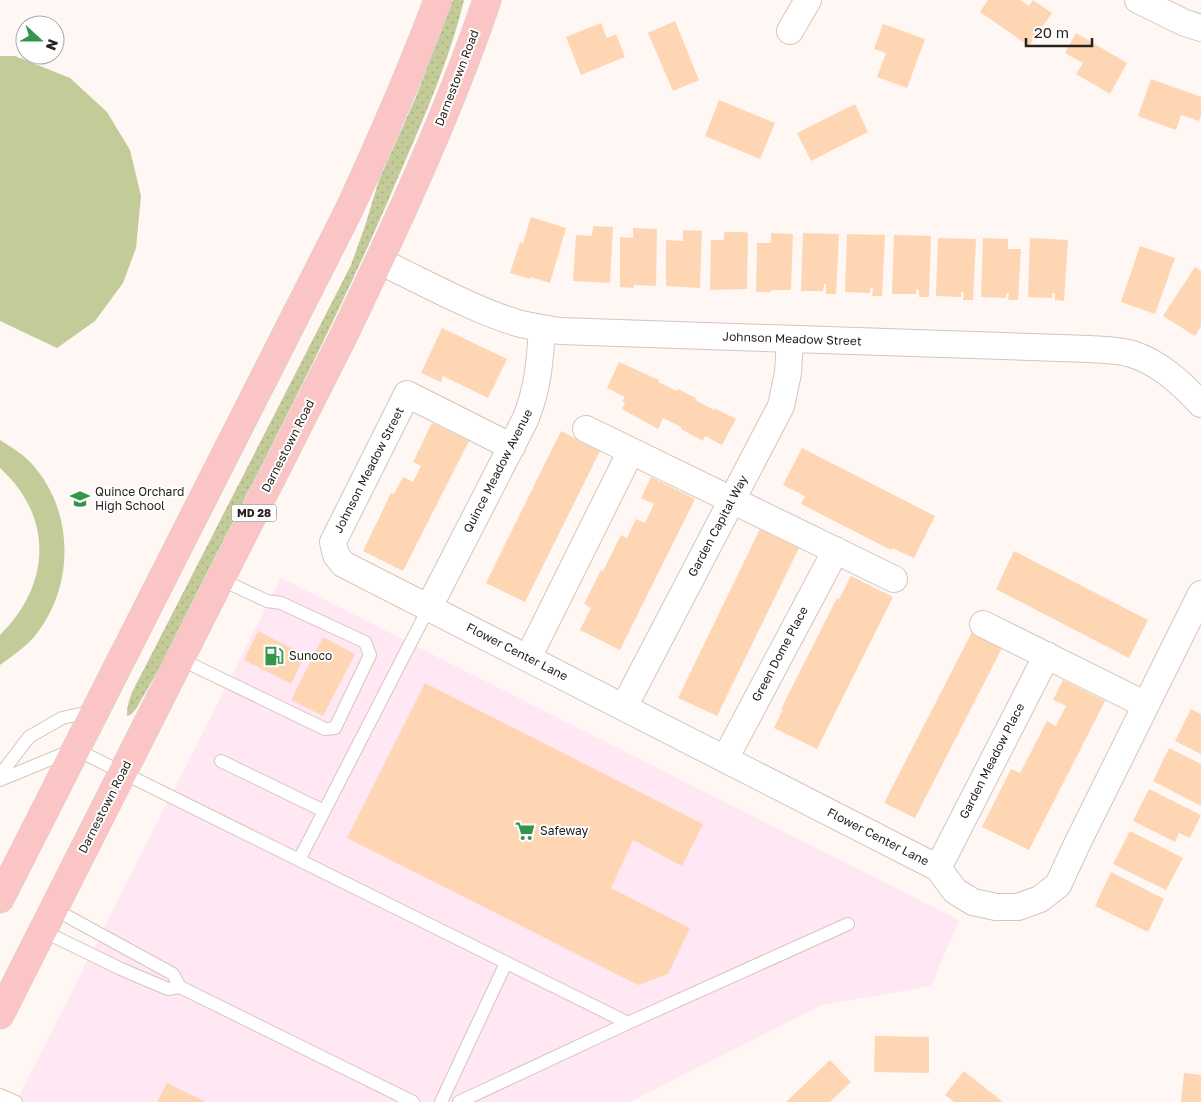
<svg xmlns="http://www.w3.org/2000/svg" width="1201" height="1102" font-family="'Golos Text',sans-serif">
<defs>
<pattern id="grass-dots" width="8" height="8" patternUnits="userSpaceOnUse" patternTransform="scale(1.25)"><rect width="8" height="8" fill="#c3cb99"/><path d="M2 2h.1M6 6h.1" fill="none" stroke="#a8ae83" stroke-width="1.8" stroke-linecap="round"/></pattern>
</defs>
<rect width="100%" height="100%" fill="#fef7f3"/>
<path fill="#ffe7f3" d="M281,578L959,920L931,986L822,1005L630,1102H16Z"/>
<path fill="url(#grass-dots)" d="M453,0H464C447,70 416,135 388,201C319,360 236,512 160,667L136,709L130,715L127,716C126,700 137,683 144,669L351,265L365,226L379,180L415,99Z"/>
<path fill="#c3cb99" d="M0,56H15L70,78L107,112L130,150L141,196L136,248L123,283L95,321L57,348L0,321Z
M0,440C11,447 22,453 31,463C72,507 75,577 42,626C32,643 15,654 0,665V635C51,585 54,517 0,468Z"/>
<path fill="#fed6b4" d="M988,0H1020L1029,6L1033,0L1052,13L1029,46L980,12Z
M675,21L699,80L673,91L648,33Z
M601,23L607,38L616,34L625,57L581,75L566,37Z
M883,24L925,39L907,88L877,77L886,53L874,49Z
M1076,33L1127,63L1110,94L1076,74L1083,63L1065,53Z
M1151,79L1201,97V115L1199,121L1181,115L1176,130L1138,116Z
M719,100L775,123L760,159L705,136Z
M855,104L868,132L811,161L797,133Z
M531,217L566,228L550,283L531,277L530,279L510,273L520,242L523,243Z
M593,226L613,227L610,283L573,281L576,235L592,236Z
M633,228L657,229L656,286L634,285V288L620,287V237L633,238Z
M683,230L702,231L700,288L666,286V240L683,241Z
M727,232H744L748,233L747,289L710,290L711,240H724V233Z
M771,233L793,234L791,290H771V292H756L757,243H771Z
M803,233L839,234L836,294H826V284H824L823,291H801Z
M847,234L885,235L882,296H872L873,288H870V293L845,292Z
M894,235L931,236L929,297H919V290L916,289V294H892Z
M938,238L976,239L973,300H963L964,292H961V297L936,296Z
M983,238L1008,239V249H1021L1018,300H1008L1009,293H1006V298L981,297Z
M1030,238L1068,240L1064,301L1055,300V293H1052V298L1028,297Z
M1140,246L1175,258L1155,314L1121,302Z
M1195,267L1201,271V326L1195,336L1163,316Z
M442,328L507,359L488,398L443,376L441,382L421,373Z
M619,362L659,380L658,382L677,391L678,389L696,398L695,400L714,410V408L736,419L722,445L705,436L703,441L681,429V427L663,418L658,429L622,409L625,403L622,401L625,397L607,388Z
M432,423L469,441L403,571L363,551L391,493L394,494L403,477L413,482L421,466L413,462Z
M561,431L600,451L525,602L486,583Z
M802,448L935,516L914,558L892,548L891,550L801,504L805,496L783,485Z
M651,477L695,499L620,650L580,630L591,608L584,604L601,570L603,571L621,535L627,538L636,519L645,523L654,504L641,498Z
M760,529L799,548L717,716L678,698Z
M1014,551L1148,620L1129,658L996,589Z
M851,576L893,597L817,749L774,728L783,709H781L837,598L839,599Z
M258,631L305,655L291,684L244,660Z
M972,632L1002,648L915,818L884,803Z
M323,637L355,654L323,716L291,700Z
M1063,680L1105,701L1029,850L982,827L1011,769L1020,773L1047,721L1056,726L1066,706L1053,700Z
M425,683L703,824L682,866L633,840L611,888L690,928L668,974L638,985L347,838Z
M1191,709L1201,714V754L1175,741Z
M1169,748L1201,764V806L1153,781Z
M1149,789L1201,815L1190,838L1179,833L1175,842L1133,821Z
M1130,831L1183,858L1166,890L1113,864Z
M1111,872L1164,899L1148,932L1095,906Z
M875,1036L929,1037V1073L874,1072Z
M830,1060L851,1082L830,1102H786Z
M964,1071L1003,1102H954L945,1095Z
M1184,1073L1201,1075V1102H1181Z
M167,1083L206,1102H157Z"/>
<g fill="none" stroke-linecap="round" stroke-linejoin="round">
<defs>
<path id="service" d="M180,659L325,729L335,728L370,655L365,642L281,603L267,601L220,579
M221,761L324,811
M0,775L29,737L62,718L94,711
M0,780L75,749L628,1023
M299,860L429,607
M54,909L173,974L180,987
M43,931L121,969L168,989L180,987L413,1102
M0,1095L16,1102
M441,1102L506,963
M459,1102L628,1023L848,924"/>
<path id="minor" d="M1138,0L1185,23L1201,28
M790,31L808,0
M379,261C424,282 475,311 521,324C534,327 547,329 560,331L1089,349C1102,350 1119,350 1132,354C1160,363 1181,383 1201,404
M586,429L894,579
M512,447L407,394L333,542L336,555L343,564L938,868L955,891L973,902L996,907H1018L1040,899L1058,885L1078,842L1201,594
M429,607L525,420C538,389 540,361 542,328
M983,624L1146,705
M528,658L631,451
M624,707L781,406L788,373L790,339
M725,759L836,550
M938,868L1047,655"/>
<path id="primary" d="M0,899L348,212C380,143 411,72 438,0
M0,1015L344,335C396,226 448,115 487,0"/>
</defs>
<use href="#service" stroke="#d5c5bc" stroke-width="14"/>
<use href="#minor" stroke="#d5c5bc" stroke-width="28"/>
<use href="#primary" stroke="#d4d3d2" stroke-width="29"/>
<use href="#service" stroke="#fff" stroke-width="12"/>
<use href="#minor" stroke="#fff" stroke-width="26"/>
<use href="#primary" stroke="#fbc5c5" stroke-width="28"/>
</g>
<defs>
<symbol id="school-bare" viewBox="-9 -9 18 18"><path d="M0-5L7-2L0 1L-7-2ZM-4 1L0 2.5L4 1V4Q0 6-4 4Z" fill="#32974c" stroke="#fff" stroke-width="2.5" paint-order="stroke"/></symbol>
<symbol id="fuel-bare" viewBox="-9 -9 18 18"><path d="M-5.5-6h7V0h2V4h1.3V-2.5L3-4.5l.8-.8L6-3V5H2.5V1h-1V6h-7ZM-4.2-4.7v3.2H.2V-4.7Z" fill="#32974c" stroke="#fff" stroke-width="2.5" paint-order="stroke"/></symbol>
<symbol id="supermarket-bare" viewBox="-9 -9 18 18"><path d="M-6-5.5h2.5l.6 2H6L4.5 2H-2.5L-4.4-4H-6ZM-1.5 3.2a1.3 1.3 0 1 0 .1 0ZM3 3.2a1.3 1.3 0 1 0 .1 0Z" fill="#32974c" stroke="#fff" stroke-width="2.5" paint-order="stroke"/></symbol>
</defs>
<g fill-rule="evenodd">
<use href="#school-bare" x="66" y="485" width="28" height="28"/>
<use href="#fuel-bare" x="260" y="642" width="28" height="28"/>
<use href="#supermarket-bare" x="511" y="817" width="28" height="28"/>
</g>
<g text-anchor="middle" stroke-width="4" stroke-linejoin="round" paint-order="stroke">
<rect fill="#fff" stroke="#686462" stroke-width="1" x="231.5" y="504.5" width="45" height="17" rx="4"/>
<g font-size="11" font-weight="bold" fill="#28221f">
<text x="254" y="517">MD 28</text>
</g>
<g font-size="12" fill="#28221f" stroke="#fff">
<text transform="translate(457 78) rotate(-69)" y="4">Darnestown Road</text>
<text transform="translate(792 339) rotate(2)" y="4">Johnson Meadow Street</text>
<text transform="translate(288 446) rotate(-63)" y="4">Darnestown Road</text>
<text transform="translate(369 470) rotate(-63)" y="4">Johnson Meadow Street</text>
<text transform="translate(498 471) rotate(-63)" y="4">Quince Meadow Avenue</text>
<text transform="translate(718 526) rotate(-62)" y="4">Garden Capital Way</text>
<text transform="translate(517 652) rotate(27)" y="4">Flower Center Lane</text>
<text transform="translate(780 654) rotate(-62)" y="4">Green Dome Place</text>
<text transform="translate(992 761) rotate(-63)" y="4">Garden Meadow Place</text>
<text transform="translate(105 807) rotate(-63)" y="4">Darnestown Road</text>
<text transform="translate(878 837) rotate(27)" y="4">Flower Center Lane</text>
</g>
<g font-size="12" fill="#28221f" stroke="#fff" text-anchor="start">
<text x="95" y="496">Quince Orchard<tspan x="95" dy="14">High School</tspan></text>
<text x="289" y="660">Sunoco</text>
<text x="540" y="835">Safeway</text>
</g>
</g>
<g transform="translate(40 40) rotate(111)"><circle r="24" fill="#ffffff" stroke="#a9a7a5"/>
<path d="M0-4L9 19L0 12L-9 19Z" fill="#32974c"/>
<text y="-8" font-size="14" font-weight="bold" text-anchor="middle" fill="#28221f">N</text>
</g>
<path d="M1026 38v8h66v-8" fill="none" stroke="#28221f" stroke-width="2.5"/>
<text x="1034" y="38" font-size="15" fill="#28221f" stroke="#ffffff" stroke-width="4" paint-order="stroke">20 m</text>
</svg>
